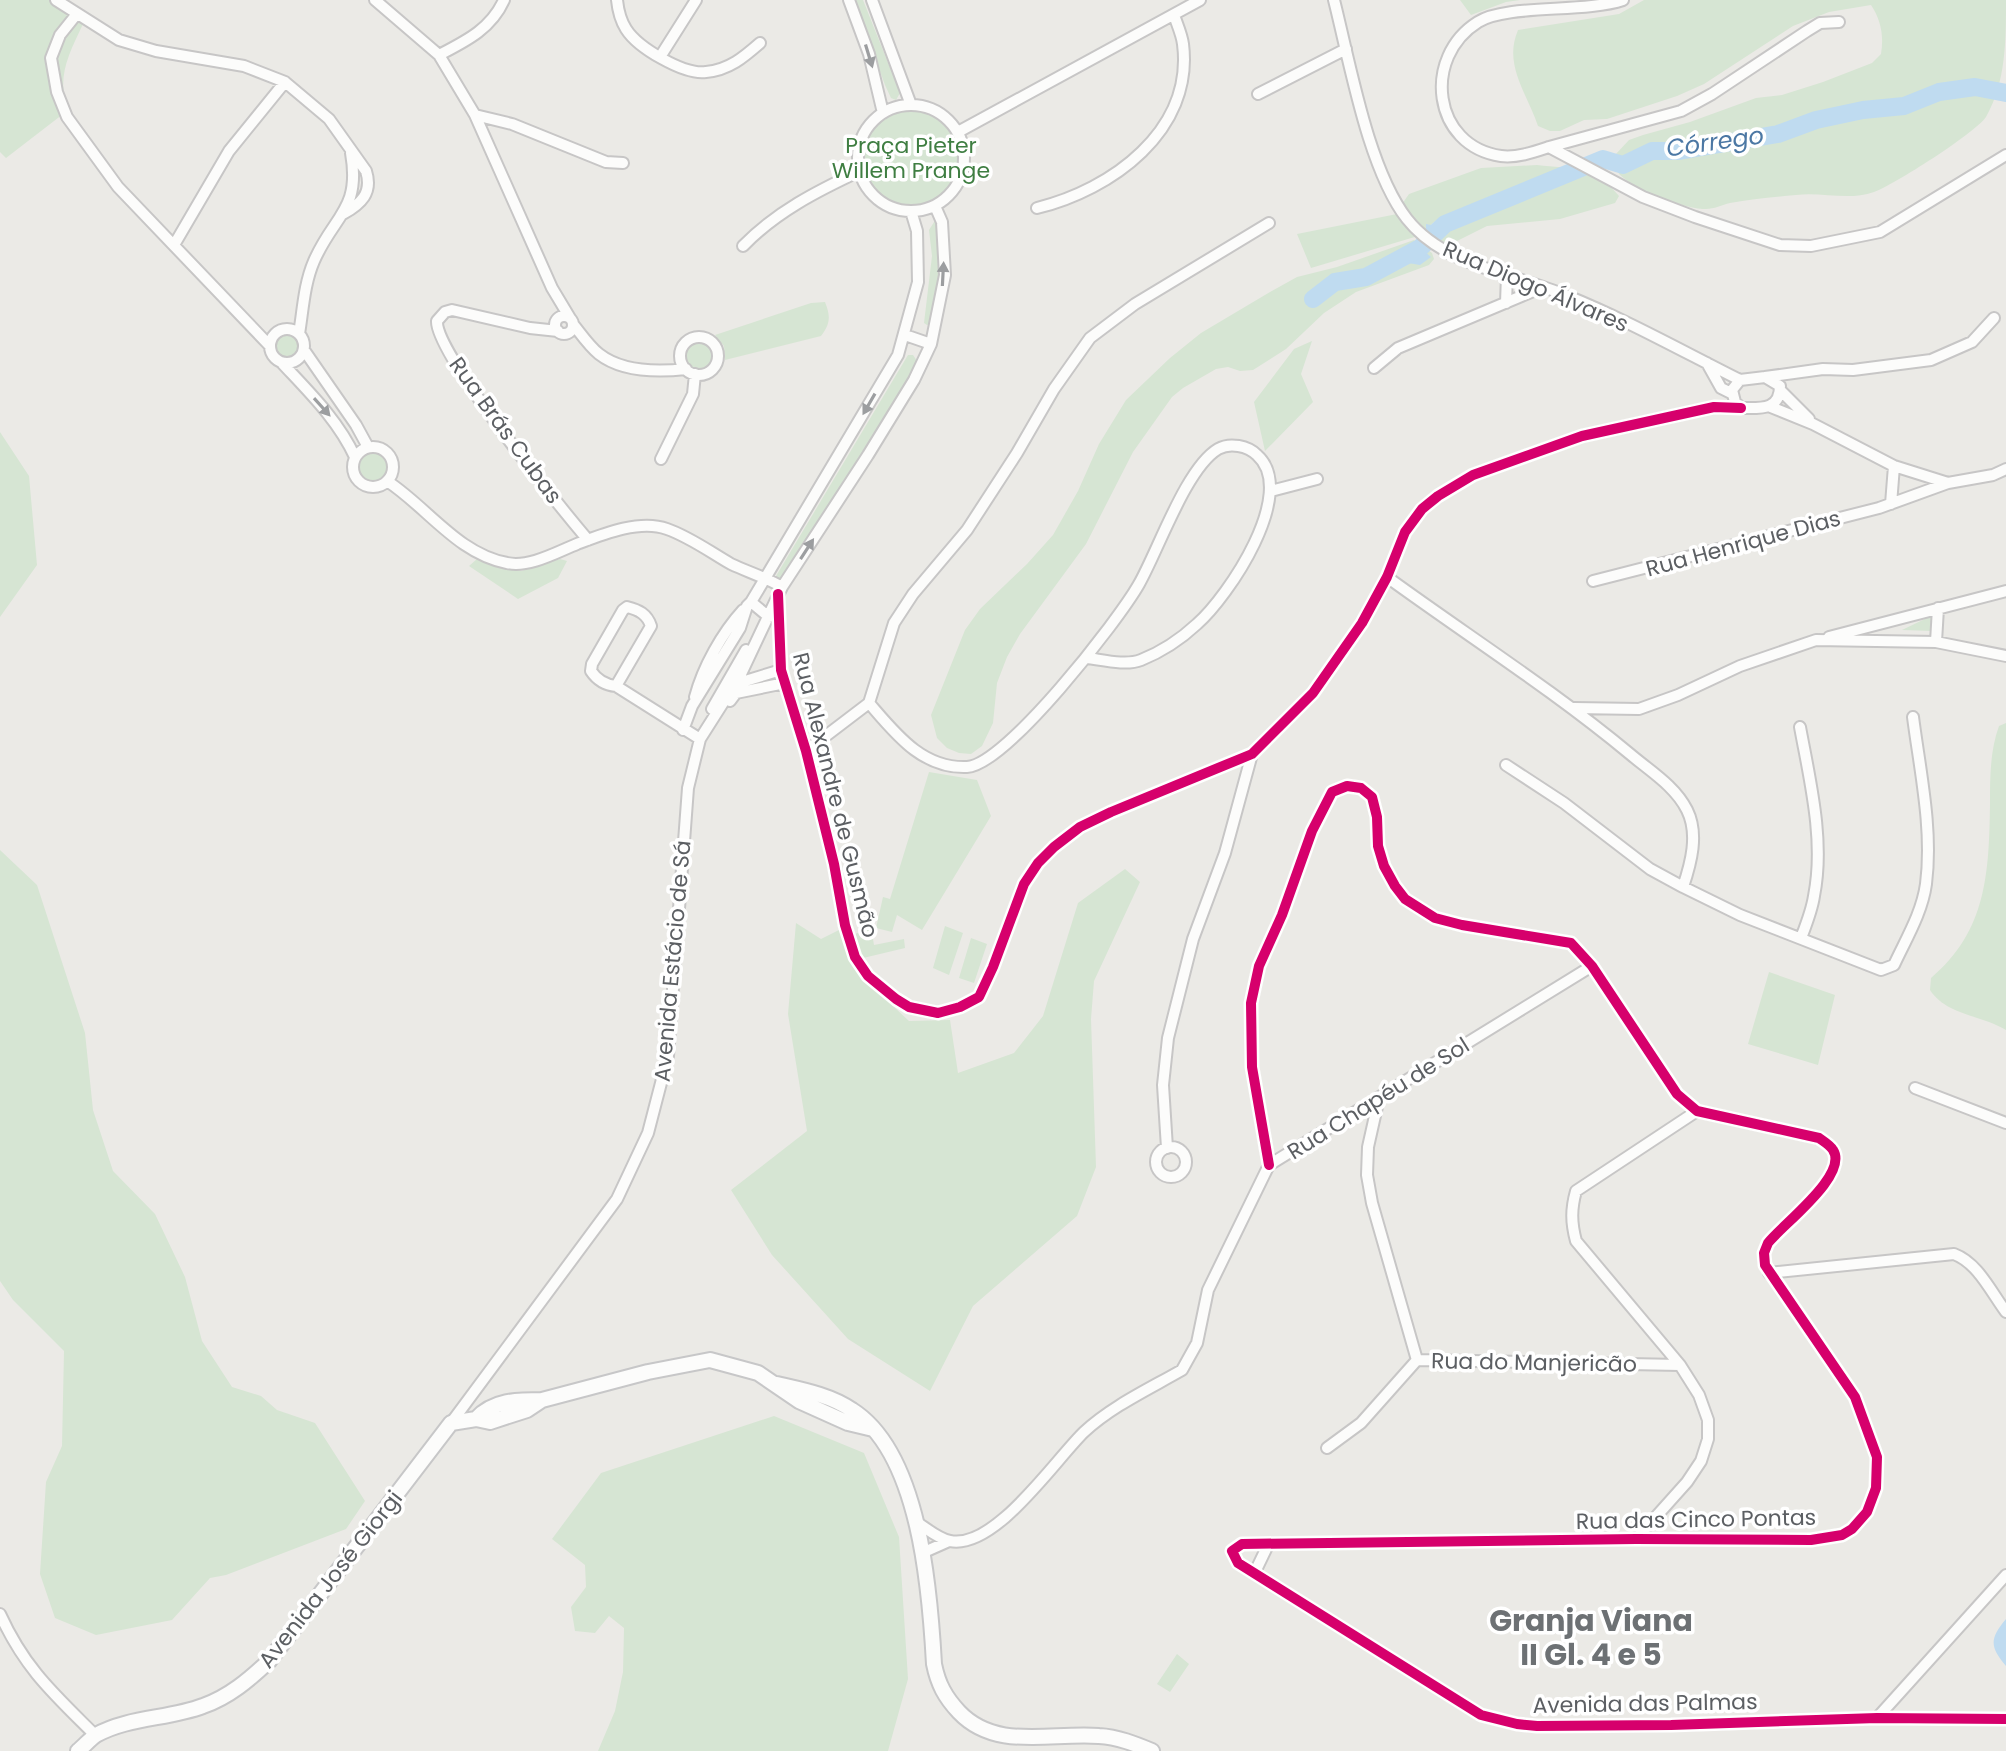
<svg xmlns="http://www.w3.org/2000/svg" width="2006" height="1751" font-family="Poppins,sans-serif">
<rect width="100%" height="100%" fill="#ebeae6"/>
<path fill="#d6e5d3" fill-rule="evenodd" d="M0,0H58L83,24C68,56 57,75 67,111L6,158L0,152Z
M854,0H863L900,93L896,100L891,98L885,85Z
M1460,0H1520L1506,2L1471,15Z
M1644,0H2006C2006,41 2006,82 1986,117C1975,133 1894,185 1874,192C1849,201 1823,192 1796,195C1774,197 1751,199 1730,203C1722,205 1714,209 1706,209C1687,210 1620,186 1615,167C1613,163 1615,159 1615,155L1629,140L1643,135L1690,122L1756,98L1782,95L1823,82L1872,63L1881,54C1884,36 1881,20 1871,5L1829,12L1793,26L1704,84L1677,96L1607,119L1584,120L1560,131H1550L1538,126C1527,93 1503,65 1518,30L1619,14Z
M920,105C969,122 982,177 935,206L936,208C924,210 911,213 899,210C834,194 851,99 920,105Z
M1537,165C1572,169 1594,166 1619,196L1615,203L1560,219L1487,226L1451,244H1443L1417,224L1402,204L1409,194L1481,168ZM1453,216L1443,236L1436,235L1426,229L1439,218Z
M1397,214L1409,230L1418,236L1311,268L1297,234Z
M936,219L940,224V284L930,324L927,325L924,323L932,256L929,230Z
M1414,240L1432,253L1434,259L1429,265L1356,292L1324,313L1286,349L1253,370L1240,371L1228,367L1216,369L1183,388L1172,397L1133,452L1086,544L1020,634L1007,657L997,683L993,723L982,746L971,754L959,753L947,748L937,738L931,715L965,630L980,609L1027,564L1053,535L1078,491L1099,444L1126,400L1170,358L1201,333L1270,292L1297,277L1337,267Z
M825,302C831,317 830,324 821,336L725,360L724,346L715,335L811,303Z
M270 346a17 17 0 1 1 34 0a17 17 0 1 1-34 0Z
M1312,341L1301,374L1313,402L1265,451L1254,402L1294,349Z
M684 356a15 15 0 1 1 30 0a15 15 0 1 1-30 0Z
M908,355H913L919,364L788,577L779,582L776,576L779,571Z
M0,432L29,476L37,565L0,617Z
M353 467a20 20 0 1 1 40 0a20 20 0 1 1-40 0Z
M477,559L521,571L560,559L567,561L558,578L518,599L469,566Z
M1931,616L1933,617V631L1902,630Z
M2006,723V1030C1981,1015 1946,1015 1930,990L1931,978C1987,931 1989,872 1990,804C1990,777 1990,751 1999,726Z
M929,772L977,780L991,816L922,930L897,915L892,932L876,928L883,897L890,899Z
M0,850L37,885L85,1033L93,1110L113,1171L155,1214L185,1277L202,1341L232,1387L261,1396L277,1410L315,1423L365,1501L346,1529L226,1575L210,1578L172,1620L96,1635L55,1618L40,1574L46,1482L62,1446L64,1351L13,1300L0,1281Z
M1125,869L1140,882L1094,981L1091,1019L1096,1167L1077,1216L973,1306L930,1391L848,1339L772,1255L731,1190L807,1131L788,1014L796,923L821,939L843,928L862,977L909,1021L950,1020L958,1073L1014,1053L1043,1016L1078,903Z
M945,926L963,933L949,975L933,968Z
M871,928L874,945L904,939L905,948L859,959L852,935Z
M971,938L987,944L974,983L959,978Z
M1769,972L1835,995L1818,1065L1748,1044Z
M774,1416L864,1453L899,1537L908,1679L888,1751H598L615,1711L623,1672L624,1628L609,1616L595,1633L575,1631L571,1607L586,1587L585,1565L552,1539L601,1473Z
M1177,1654L1189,1664L1170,1692L1157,1684Z"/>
<path fill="#bfdbf0" d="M1454,216L1455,221L1449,225L1443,237L1439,236L1438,239L1426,229V224L1431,225L1439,218Z
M1414,242L1431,257L1420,265L1408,263L1405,247Z
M2006,1619V1666C1990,1647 1989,1639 2006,1619Z"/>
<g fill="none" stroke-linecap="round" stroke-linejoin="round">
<path stroke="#bfdbf0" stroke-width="18" d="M1313,299L1335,282L1366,277L1420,248L1445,224L1603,159L1623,165L1652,151H1679L1778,134L1816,120L1863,110L1904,106L1939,92L1975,87L2006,93"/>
<defs>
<path id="street" d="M56,0L119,40L156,51L244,66L285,82L329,119L366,171C373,193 361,204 343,214
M375,0L439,55L475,115L552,288L570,318
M617,0C618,10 621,21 626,29C638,48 684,75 706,72C729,70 744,57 760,43
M849,0L869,54L883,113
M872,0L911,105
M1334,0C1350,63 1368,169 1407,219C1444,266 1512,273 1565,295C1625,319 1682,351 1740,380
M1623,0C1584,13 1506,4 1478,22C1422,57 1432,146 1501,156C1517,158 1534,152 1549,147L1643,197L1695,217L1780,245L1811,246L1880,232L2006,155
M76,15L60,35L51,58L57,92L67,117L118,187L270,346
M439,55C466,41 491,29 504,0
M660,57L696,0
M1258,94L1346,49
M858 158a53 53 0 1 1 106 0a53 53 0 1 1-106 0Z
M475,115L512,124L606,162L623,163
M958,132L1200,0
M1549,147L1681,111L1712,94L1807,31L1820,23L1839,22
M1037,208C1111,190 1194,131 1183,44C1182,35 1177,24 1174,15
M174,245L229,151L285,82
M743,246C776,212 817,191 860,171
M1506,303L1507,275
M555 325a9 9 0 1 1 18 0a9 9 0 1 1-18 0Z
M573,324C581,334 589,346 599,354C622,372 659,372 686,369
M270 346a17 17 0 1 1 34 0a17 17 0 1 1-34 0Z
M558,331L530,328L452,310L445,312L437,321C435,353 561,508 588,540
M299,334C303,310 304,284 314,261C334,215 361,210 351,153
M905,335L931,344
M680 356a19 19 0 1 1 38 0a19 19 0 1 1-38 0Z
M304,350L356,425L368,447
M282,363C309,392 338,420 355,457
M1707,363L1721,388L1731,393
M1374,368L1398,348L1543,287
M1765,377L1823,369L1853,370L1931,360L1972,342L1994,318
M1765,377L1780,386C1780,411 1760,408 1741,408L1735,402L1732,390L1740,380Z
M1781,391L1809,419
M1771,407L1813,424L1894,466L1948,483L1993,475L2006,469
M353 467a20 20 0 1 1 40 0a20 20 0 1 1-40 0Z
M661,459L693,394L695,374
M387,481C427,507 458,554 507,563C529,568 557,552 577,544C603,534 640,519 667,529C690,537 710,552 731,564C748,572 765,577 782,587
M1271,491L1317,479
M1891,504L1894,466
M1387,577C1468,636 1553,690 1630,754C1650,771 1675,786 1687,810C1699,834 1691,863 1683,887
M1593,581L1879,508L1948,483
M778,594L781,670L806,751L834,864L845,925L855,957L868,976L896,999L909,1007L938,1013L960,1007L979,997L993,967L1024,884L1038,863L1054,847L1080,827L1111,812L1252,754L1313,693L1362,623L1387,577L1405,532L1422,509L1438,496L1473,475L1582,436L1714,407L1741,408
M751,602L898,355L918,282L917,231L911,211
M627,607C639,610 647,614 651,626L616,686C605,685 597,680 591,671L592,664L623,610Z
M1829,637L2006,591
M1936,642L1938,608
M616,686L700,739
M737,692L742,682L781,670
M695,697C703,667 722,633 743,610
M730,701L736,693L785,683
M869,703C895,733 922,769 967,767C1006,765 1118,621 1139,584C1158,551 1186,468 1218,449C1230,442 1248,446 1257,455C1299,492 1228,597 1197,624C1182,638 1161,652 1141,660C1126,666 1103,660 1087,658
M1574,708L1639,709L1678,695L1740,666L1816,640L1936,642L2006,656
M712,709L746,650
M1800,727C1810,781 1825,841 1814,896C1812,910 1806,925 1801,938
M683,730L692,706L740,628L747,606L751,602L769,617
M806,751L869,703L894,623L913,594L967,530L1017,453L1054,389L1090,338L1135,304L1269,223
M1506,765L1564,803L1650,869L1683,887L1740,915L1881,970L1894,965C1906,939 1922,913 1926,884C1933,829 1920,771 1913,717
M1915,1088L2006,1123
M1379,1098L1368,1147L1367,1175L1372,1203L1417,1360L1680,1365
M1156 1162a15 15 0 1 1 30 0a15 15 0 1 1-30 0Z
M1167,1148L1163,1085L1168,1038L1193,939L1225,853L1252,754
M1269,1165L1252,1067L1251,1003L1259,966L1282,915L1312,831L1332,792L1347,786L1361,788L1372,797L1377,817L1378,846L1384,866L1395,886L1405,899L1435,918L1462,925L1571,943L1592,966L1677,1094L1697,1111L1819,1138C1823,1141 1830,1145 1833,1150C1849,1175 1783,1224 1768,1243L1764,1253L1765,1265L1855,1397L1877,1457L1876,1488L1867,1512L1852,1529L1842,1535L1811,1540L1636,1539L1242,1544L1232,1551L1238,1563L1481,1715L1517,1724L1537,1726L1671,1725L1877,1718L2006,1719
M1769,1273L1954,1254C1978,1263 1991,1292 2006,1312
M451,1423L617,1199L648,1133L668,1056L688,788L700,739L740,676L782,587L868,455L914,380L931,344L945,275L942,222L935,206
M1327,1448L1361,1423L1417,1360
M918,1523C927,1529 939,1539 950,1541C995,1550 1055,1460 1084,1432C1112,1406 1149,1389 1182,1370L1197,1343L1208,1290L1269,1165L1592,966
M1636,1539L1687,1482L1701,1461L1708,1439V1420L1699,1395L1680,1365L1576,1241C1571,1222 1571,1209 1576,1191L1697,1111
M922,1553L949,1541
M1255,1572L1268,1545
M0,1614C25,1669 54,1694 95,1735
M1877,1718L2006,1575"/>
<path id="secondary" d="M777,1384C803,1390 830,1395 852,1410C920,1453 930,1591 934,1664C938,1684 945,1697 959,1712C996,1751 1051,1732 1099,1736C1118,1737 1135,1744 1152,1751
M476,1419C493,1400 517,1400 542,1400L648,1372L710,1360L758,1373L799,1401L848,1423L873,1429
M78,1751C84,1746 90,1739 96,1735C128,1717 169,1719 203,1706C229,1697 250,1679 269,1661L451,1423L476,1419L490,1422L527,1410L542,1400"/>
</defs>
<use href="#street" stroke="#c7c6c6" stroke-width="14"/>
<use href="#secondary" stroke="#c7c7c8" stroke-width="18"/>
<use href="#street" stroke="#fcfcfb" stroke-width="10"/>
<use href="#secondary" stroke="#fcfcfb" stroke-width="14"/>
<defs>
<path id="cycleway" d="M778,594L781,670L806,751L834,864L845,925L855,957L868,976L896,999L909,1007L938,1013L960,1007L979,997L993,967L1024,884L1038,863L1054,847L1080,827L1111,812L1252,754L1313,693L1362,623L1387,577L1405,532L1422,509L1438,496L1473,475L1582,436L1714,407L1741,408
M1269,1165L1252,1067L1251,1003L1259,966L1282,915L1312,831L1332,792L1347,786L1361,788L1372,797L1377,817L1378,846L1384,866L1395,886L1405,899L1435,918L1462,925L1571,943L1592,966L1677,1094L1697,1111L1819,1138C1823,1141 1830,1145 1833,1150C1849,1175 1783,1224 1768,1243L1764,1253L1765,1265L1855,1397L1877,1457L1876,1488L1867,1512L1852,1529L1842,1535L1811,1540L1636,1539L1242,1544L1232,1551L1238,1563L1481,1715L1517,1724L1537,1726L1671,1725L1877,1718L2006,1719"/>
</defs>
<use href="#cycleway" stroke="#fff" stroke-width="15"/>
<use href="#cycleway" stroke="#d6006c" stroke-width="10"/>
</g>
<defs><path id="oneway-solid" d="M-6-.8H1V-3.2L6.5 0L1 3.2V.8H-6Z" transform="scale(2)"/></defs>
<g fill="#9c9ea0">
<use href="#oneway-solid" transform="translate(869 56) rotate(73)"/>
<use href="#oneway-solid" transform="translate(943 274) rotate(-87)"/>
<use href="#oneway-solid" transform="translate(869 404) rotate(120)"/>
<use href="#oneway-solid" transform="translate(322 407) rotate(48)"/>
<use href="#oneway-solid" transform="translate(807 549) rotate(-57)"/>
</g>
<g text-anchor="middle" stroke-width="7" stroke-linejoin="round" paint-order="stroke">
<g font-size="22" fill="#3f7e42" stroke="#fff">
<text x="911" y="153">Praça Pieter<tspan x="911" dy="25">Willem Prange</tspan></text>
</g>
<g font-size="22" fill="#5c5f63" stroke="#fff">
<text transform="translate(1536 286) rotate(23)" y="8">Rua Diogo Álvares</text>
<text transform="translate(506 430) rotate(54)" y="8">Rua Brás Cubas</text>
<text transform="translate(1743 543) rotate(-15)" y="8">Rua Henrique Dias</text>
<text transform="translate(836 795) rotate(76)" y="8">Rua Alexandre de Gusmão</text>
<text transform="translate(672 961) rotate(-85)" y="8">Avenida Estácio de Sá</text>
<text transform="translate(1378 1098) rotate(-32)" y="8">Rua Chapéu de Sol</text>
<text transform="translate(1534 1362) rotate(1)" y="8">Rua do Manjericão</text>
<text transform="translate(1696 1519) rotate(-1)" y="8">Rua das Cinco Pontas</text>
<text transform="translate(330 1579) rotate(-52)" y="8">Avenida José Giorgi</text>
<text transform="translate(1645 1703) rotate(-1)" y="8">Avenida das Palmas</text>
</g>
<g font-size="24" font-style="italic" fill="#4c78a4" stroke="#fff">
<text transform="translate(1715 142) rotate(-8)" y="8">Córrego</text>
</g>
<g font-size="30" font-weight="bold" fill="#6d7174" stroke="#fff">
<text x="1591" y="1631">Granja Viana<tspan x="1591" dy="34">II Gl. 4 e 5</tspan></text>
</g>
</g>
</svg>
